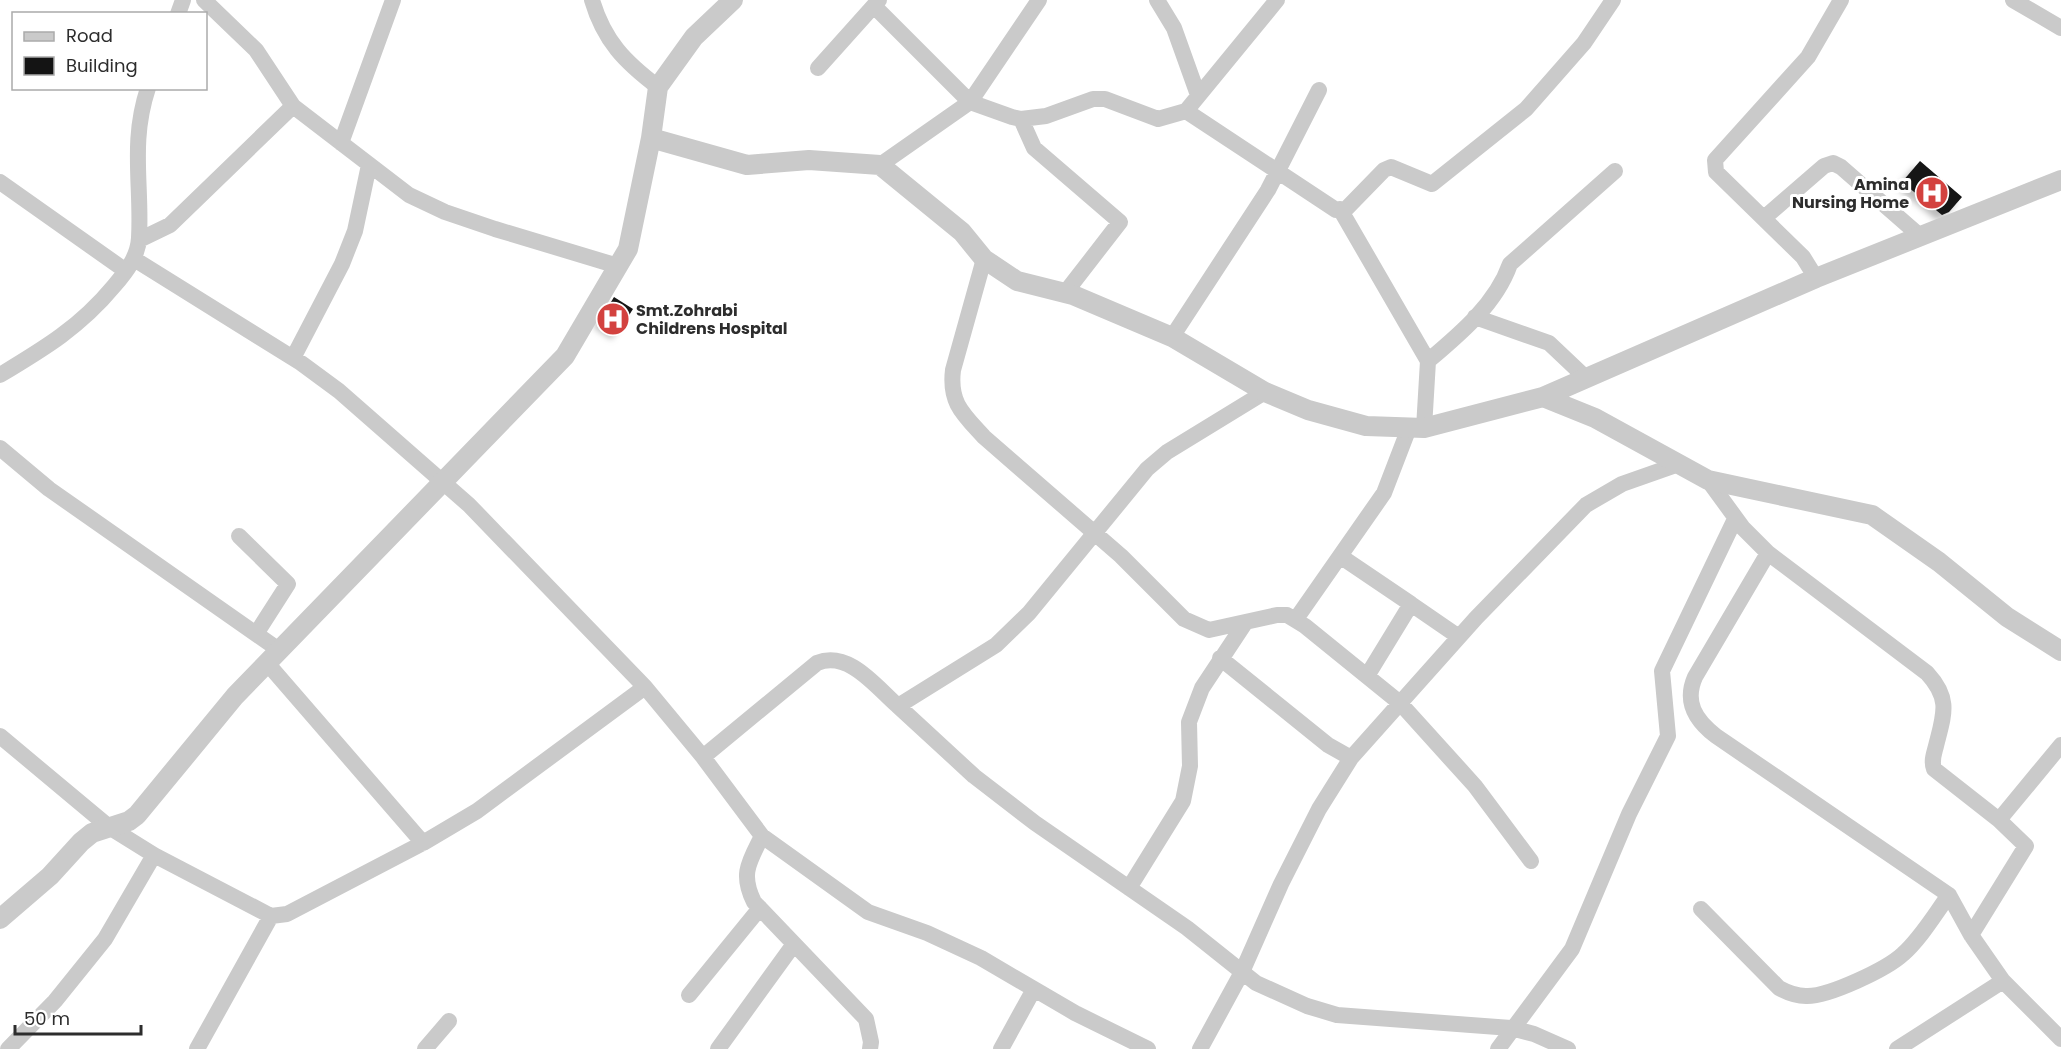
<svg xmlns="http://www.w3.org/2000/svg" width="2061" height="1049" font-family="Poppins,sans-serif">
<defs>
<filter id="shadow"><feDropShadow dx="-5.5" dy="5.5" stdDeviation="3" flood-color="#0004"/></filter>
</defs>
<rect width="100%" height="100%" fill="#fff"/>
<path fill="#141414" filter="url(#shadow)" d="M1920,161L1962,197L1949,212L1942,215L1902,182Z
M614,297L633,309L617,334L599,322Z"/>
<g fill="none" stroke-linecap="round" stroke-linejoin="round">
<path stroke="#cacaca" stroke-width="16" d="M204,0L256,50L293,106L409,195L445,212L495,229L618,266
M592,0C604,41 625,62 658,87
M1157,0L1174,28L1198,95
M2013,0L2061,28
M874,6L970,102L1012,117L1021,119L1046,116L1093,99H1105L1158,119L1186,111L1336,210L1346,209L1384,170L1391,167L1432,184L1526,109L1584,43L1613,0
M178,14L183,0
M818,68L879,0
M1186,111L1277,0
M1021,119L1034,148L1120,222L1065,293
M341,143L393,0
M880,165L970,102L1039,0
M0,182L126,271
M1340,209L1428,361L1424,428
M1764,218L1824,166L1833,163L1841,167L1920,236
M139,240L170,225L293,106
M134,259L301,363L339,391L469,505L645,687L703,757L762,836C749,862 740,874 754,902L866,1019L871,1042L870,1049
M984,259L953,370C949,403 963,414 984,437L1121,556L1184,619L1209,630L1277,615H1287L1305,626L1400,703L1475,786L1531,861
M1816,278L1803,257L1716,172L1715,160L1808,57L1841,0
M1475,317L1549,343L1586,378
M1172,337L1268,190L1319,90
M293,358L342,264L355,231L369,165
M1428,361C1460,334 1496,304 1510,264L1615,171
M0,375C45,348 80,327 114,286C126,272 138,257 139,238C142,185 130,142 148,88
M1265,392L1167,452L1147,469L1029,613L996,645L898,706L974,776L1035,823L1187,928L1256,983L1307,1006L1337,1015L1511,1028L1534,1034L1568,1049
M0,448L49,489L279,650
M1708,480L1743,528L1768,553L1927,673C1951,699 1944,714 1936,746C1934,754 1931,761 1934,769L1999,820
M239,536L288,584L256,634
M1768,553L1695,677C1684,702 1695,720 1716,736L1949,895L1971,935L2003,981L2061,1039
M1340,556L1411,604L1367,676
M1411,604L1459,637
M1296,619L1384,493L1409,428
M1220,658L1328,745L1351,758
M267,663L423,843
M0,736L109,827L154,855L271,916L287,914L423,843L477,811L645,687
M703,757L817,663C849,650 876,687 898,706
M762,836L868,912L927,933L981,958L1075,1013L1148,1049
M1129,888L1183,801L1190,766L1189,722L1202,688L1245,623
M1701,909L1779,988C1788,993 1796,996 1806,996C1828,997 1887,969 1903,954C1921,938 1935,914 1949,895
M1971,935L2026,846L1999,820L2061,745
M689,995L760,908
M8,1049L55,1001L105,939L154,855
M197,1049L271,916
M425,1049L449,1021
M718,1049L794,944
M1001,1049L1034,989
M1200,1049L1242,972L1281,884L1319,809L1351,758L1476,618L1586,505L1622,484L1676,465
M1498,1049L1572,949L1629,814L1668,736L1662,671L1735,519
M1897,1049L2003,981"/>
<path stroke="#cacaca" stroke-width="20" d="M651,138L658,87L694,37L733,0
M1543,397L1595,418L1708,480L1872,515L1939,562L2007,617L2061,651
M0,919L50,876L81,842L92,833L129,821L137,815L235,696L565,356L628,249L651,138L747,165L809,160L880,165L962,232L984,259L1017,281L1073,295L1172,337L1265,392L1308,410L1366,426L1424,428L1543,397L1816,278L2061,180"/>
</g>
<defs>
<symbol id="hospital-disc" viewBox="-11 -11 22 22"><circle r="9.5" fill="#d3423f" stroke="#fff"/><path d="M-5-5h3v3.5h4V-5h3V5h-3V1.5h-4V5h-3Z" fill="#fff"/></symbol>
</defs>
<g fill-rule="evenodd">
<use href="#hospital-disc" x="1913" y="174" width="38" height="38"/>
<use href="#hospital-disc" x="594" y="300" width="38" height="38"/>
</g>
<g text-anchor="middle" stroke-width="6" stroke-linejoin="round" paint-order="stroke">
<g font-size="16" font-weight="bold" fill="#2d2d2d" stroke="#fff" text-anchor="end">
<text x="1909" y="190">Amina<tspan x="1909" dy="18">Nursing Home</tspan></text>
<text x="636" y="316" text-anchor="start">Smt.Zohrabi<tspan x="636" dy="18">Childrens Hospital</tspan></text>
</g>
</g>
<rect x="12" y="12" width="195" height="78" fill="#ffffff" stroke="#ababab" stroke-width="1.5"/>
<rect x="24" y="32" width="30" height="9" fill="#cacaca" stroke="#ababab" stroke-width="1.5"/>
<text x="66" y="42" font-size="18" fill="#2d2d2d">Road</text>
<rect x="24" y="57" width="30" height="18" fill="#141414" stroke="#ababab" stroke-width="1.5"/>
<text x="66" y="72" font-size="18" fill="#2d2d2d">Building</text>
<path d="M15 1025v9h126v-9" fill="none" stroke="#2d2d2d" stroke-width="3"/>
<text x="24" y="1025" font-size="18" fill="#2d2d2d" stroke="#ffffff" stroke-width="4.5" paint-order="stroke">50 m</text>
</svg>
